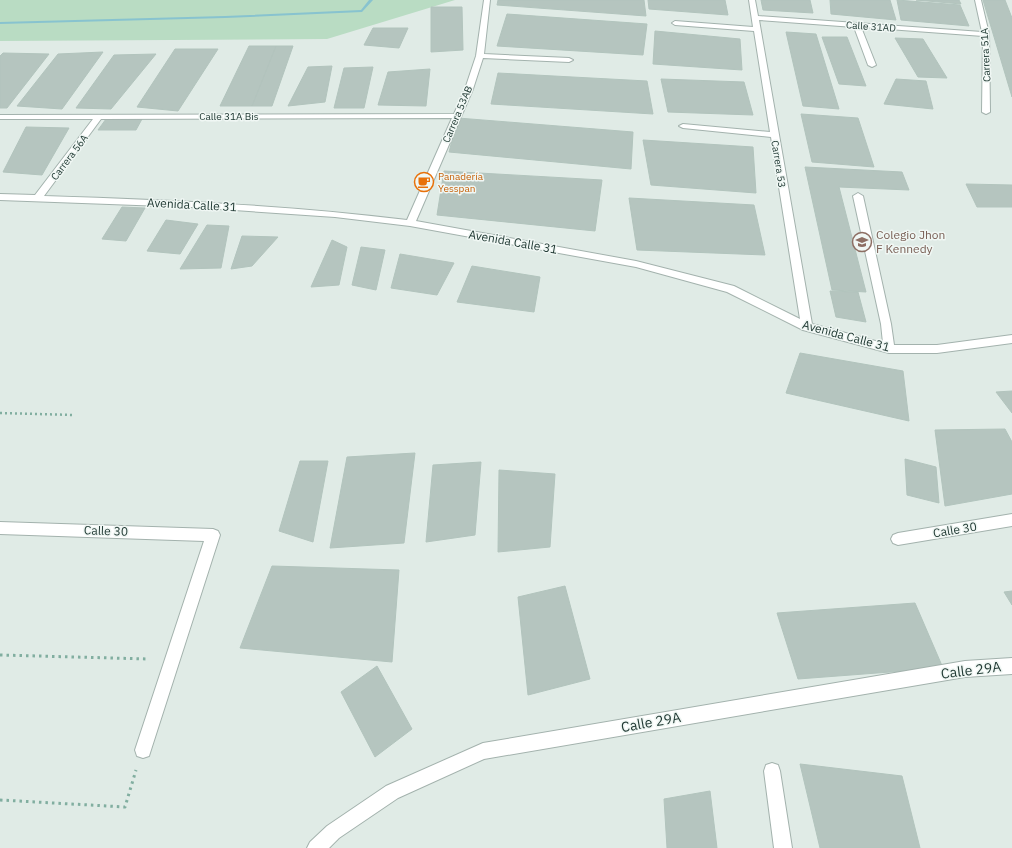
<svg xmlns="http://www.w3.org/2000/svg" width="1012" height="848" font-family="'IBM Plex Sans',sans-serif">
<rect width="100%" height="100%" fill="#e0ebe6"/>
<path fill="#b9dcc3" d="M0,0H455L327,39L0,41Z"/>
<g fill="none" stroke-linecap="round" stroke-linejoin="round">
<path fill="#88c3cf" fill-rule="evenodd" d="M369,0H373L362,12L225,18L0,24V22L225,16L361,10Z"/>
</g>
<path fill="#b5c5bf" stroke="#b2c4bd" d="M498,0H644L646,16L497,5Z
M648,0H725L728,15L649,9Z
M761,0H810L813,13L763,10Z
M830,0H890L896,20L831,14Z
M897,0L960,5L969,26L901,20Z
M916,0H959L961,4Z
M983,0H1005L1012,18V97Z
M431,7H462L463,50L431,52Z
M507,14L647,24L643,55L497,46Z
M373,28H408L399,48L364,45Z
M655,31L740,39L742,70L653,64Z
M786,32L816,34L839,109L803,106Z
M822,37H847L866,86L839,84Z
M895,38L923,39L947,78L918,77Z
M249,46H276L252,106H220Z
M276,46H293L272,106H252Z
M175,49H218L178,111L137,107Z
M103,52L62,109L17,106L58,54Z
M3,53L49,54L7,108H0V56Z
M156,54L111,109L76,108L114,55Z
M332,66L325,102L288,106L308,67Z
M373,67L364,108H334L344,68Z
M430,69L426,106L378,105L388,72Z
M498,73L647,81L653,114L491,104Z
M661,79L744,82L753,115L668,112Z
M896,79L926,81L933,109L884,104Z
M801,114L858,118L874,167L812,162Z
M458,118L633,132L631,169L449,152Z
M106,119H142L136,130H98Z
M26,127L69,128L42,175L3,172Z
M643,140L753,147L756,193L651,185Z
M805,167L902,172L909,190L839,187L866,292L832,290Z
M444,171L602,180L595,231L437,215Z
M966,184L1012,185V207H977Z
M629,198L754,205L765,255L637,250Z
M122,207L145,208L126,241L102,239Z
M166,220L198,224L180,254L147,251Z
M207,225L229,226L221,268L180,269Z
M242,236L278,237L252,266L231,269Z
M332,240L347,247L339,285L311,287Z
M361,247L385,250L376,290L352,285Z
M400,254L454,263L437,295L391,288Z
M472,266L540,277L534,312L457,302Z
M830,291L858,292L866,322L836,317Z
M800,353L903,371L909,421L786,393Z
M1012,391V413L996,392Z
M1005,429L1012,442V494L945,506L935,430Z
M415,453L404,543L330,548L347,457Z
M905,459L936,467L939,503L907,495Z
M300,461H328L313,542L279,531Z
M481,462L475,535L426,542L433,465Z
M499,470L555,474L550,547L498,552Z
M272,566L399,570L392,662L240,648Z
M565,586L590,679L528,695L518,597Z
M1012,591V605L1004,592Z
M915,603L943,668L798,679L777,613Z
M377,666L412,729L375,757L341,692Z
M800,764L902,776L920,848H820Z
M710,791L717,848H667L664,799Z"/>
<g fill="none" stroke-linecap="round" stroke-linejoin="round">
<defs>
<path id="minor" d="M484,0H490L484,54L569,58L573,60L569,62L483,58L473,89L416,221L636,261L734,286L800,319L771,137L683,128L679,126L683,124L770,132L754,31L675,25L672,23L675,21L753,27L749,0H755L758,16L982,32L975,0H981L989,34L990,112L986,114L982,112L983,36L861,27L876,65L872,67L868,65L854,27L759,20L812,324L883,343L881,324L853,196L858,193L863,196L891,324L894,345H937L1012,335V343L937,353H889L803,330L727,292L636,267L410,226L335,217L191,207L0,200V194L35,195L93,119H0V115L454,114L465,89L476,56ZM452,118L407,220C286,205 166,200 44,196L101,119Z
M1012,514V526L898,545L893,543L891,539L893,535L898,533Z
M0,522L213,529L218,531L220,535L149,756L143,758L137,756L135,750L204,541L0,534Z
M1012,658V674L965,677L484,759L398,798L339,838L329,848H307L310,842L327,826L386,786L483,743L965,661Z
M772,763L778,765L780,771L792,848H774L764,771L766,765Z"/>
</defs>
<use href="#minor" stroke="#a3b2ad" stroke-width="2"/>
<path stroke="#81aea0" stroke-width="2.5" stroke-dasharray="2 3" stroke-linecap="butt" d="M0,413L74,415"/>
<path stroke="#81aea0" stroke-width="3" stroke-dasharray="2.5 4" stroke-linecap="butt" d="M0,655L149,659
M0,800L125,807L136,770"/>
<use href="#minor" fill="#fff" fill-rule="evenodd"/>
</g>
<defs>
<symbol id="cafe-ring" viewBox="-11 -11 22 22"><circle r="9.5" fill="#f0f7f4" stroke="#e8710a" stroke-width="1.5"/><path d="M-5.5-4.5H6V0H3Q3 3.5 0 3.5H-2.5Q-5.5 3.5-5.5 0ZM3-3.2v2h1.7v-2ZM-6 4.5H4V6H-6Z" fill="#e8710a"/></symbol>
<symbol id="school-ring" viewBox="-11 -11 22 22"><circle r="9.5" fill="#f0f7f4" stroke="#8d6e63" stroke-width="1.5"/><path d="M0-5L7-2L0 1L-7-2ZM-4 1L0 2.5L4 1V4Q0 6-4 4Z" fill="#8d6e63"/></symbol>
</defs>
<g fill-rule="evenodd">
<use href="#cafe-ring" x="413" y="171" width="22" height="22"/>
<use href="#school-ring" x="851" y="231" width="22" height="22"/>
</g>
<g text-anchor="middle" stroke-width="3" stroke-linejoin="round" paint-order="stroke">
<g font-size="10" fill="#213a34" stroke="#f0f7f4">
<text transform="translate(871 26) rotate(4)" y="4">Calle 31AD</text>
<text transform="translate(985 55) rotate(-93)" y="4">Carrera 51A</text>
<text transform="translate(457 114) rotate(-67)" y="4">Carrera 53AB</text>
<text x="229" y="120">Calle 31A Bis</text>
<text transform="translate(69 157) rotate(-53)" y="4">Carrera 56A</text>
<text transform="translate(779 164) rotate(81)" y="4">Carrera 53</text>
</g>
<g font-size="10" fill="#c56008" stroke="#f0f7f4" text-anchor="start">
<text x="438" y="180">Panadería<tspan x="438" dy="12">Yesspan</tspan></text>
</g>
<g font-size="12" fill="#213a34" stroke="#f0f7f4">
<text transform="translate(192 205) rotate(3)" y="4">Avenida Calle 31</text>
<text transform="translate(513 242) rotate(10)" y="4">Avenida Calle 31</text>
<text transform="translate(846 336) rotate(15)" y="4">Avenida Calle 31</text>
<text transform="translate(955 530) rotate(-9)" y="4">Calle 30</text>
<text transform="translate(106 531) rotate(2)" y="4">Calle 30</text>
</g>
<g font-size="12" fill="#785e54" stroke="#f0f7f4" text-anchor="start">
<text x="876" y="239">Colegio Jhon<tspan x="876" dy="14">F Kennedy</tspan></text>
</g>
<g font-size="14" fill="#213a34" stroke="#f0f7f4">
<text transform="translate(971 670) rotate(-7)" y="5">Calle 29A</text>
<text transform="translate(651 722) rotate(-10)" y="5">Calle 29A</text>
</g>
</g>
</svg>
